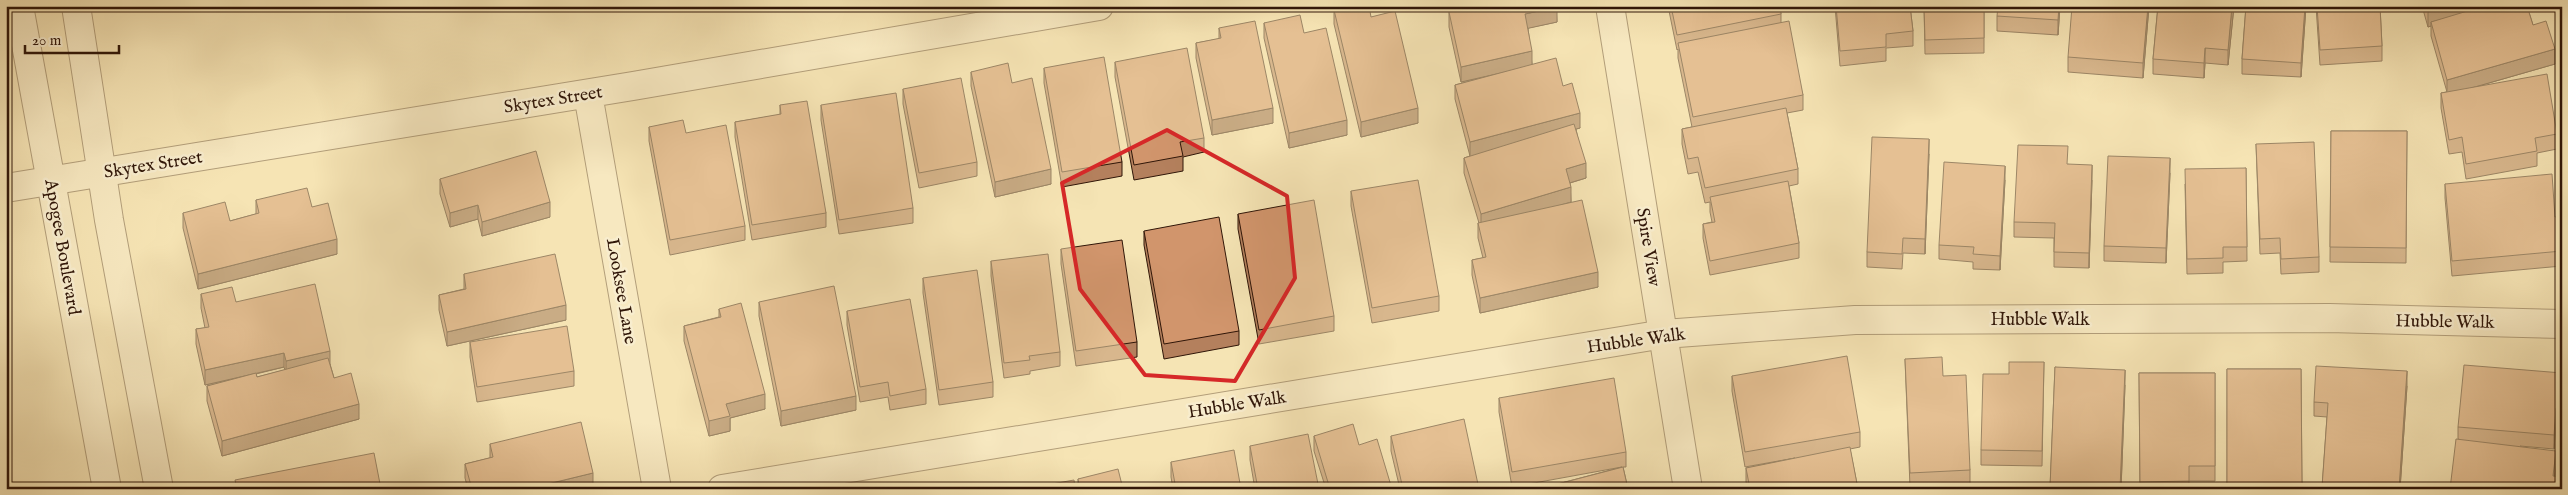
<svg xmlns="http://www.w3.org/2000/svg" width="2568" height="495" font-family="'IM FELL English',serif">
<rect width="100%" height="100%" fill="#f5e4b4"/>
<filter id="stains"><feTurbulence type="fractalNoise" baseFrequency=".004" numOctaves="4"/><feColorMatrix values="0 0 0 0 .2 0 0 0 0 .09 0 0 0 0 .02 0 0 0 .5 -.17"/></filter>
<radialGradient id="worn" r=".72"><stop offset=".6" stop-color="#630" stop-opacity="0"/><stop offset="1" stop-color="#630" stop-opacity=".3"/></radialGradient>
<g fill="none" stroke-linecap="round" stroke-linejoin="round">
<defs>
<path id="minor" d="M1610,6L1688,489
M588,94L657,489
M6,188L633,86L1099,6
M722,489L1664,334L1855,320L2329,318L2562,324"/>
<path id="tertiary" d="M19,6L107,489
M76,6L109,220L159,489"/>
</defs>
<use href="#minor" stroke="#614a33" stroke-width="30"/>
<use href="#tertiary" stroke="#614a33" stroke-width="30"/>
<use href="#minor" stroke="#f8edce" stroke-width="28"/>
<use href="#tertiary" stroke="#f8edce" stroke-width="28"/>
</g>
<path fill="#b4805d" stroke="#301608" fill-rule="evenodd" d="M1458,6H1556L1557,22L1528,28L1532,64L1563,86L1580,128L1576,129L1586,178L1570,183L1571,202L1561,205L1598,287L1480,313L1472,275V260L1483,258L1478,238V223H1479L1464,173V158L1470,156L1455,99V85L1500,73L1461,82L1449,27V12L1459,10Z
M1668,6H1780L1781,14V23L1803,95V110L1787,113L1798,169V184L1789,186L1799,243V258L1710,275L1703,238V224L1712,222L1710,212V202L1705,203L1698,172L1688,174L1682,144V129L1692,127L1678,58V49L1677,50Z
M1835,6H1910L1913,31V46L1886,48V61L1840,66Z
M1924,6H1984V53L1925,54Z
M2060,6L2058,35L1997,31V16Z
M2149,6L2143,78L2068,72V57Z
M2158,6H2234L2228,65L2205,63L2204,78L2153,74V59Z
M2246,6H2306L2301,77L2242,74V59Z
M2316,6H2380L2382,46V61L2320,65Z
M2422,6H2527L2533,25L2555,64L2468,89L2557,134V149L2537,153V166L2466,179L2462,152L2449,154L2441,108V93L2447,92L2431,36V26L2428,27Z
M1334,10L1371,17L1418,123L1361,137L1334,24Z
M1264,23L1304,33L1347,135L1289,148L1264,38Z
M1219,28L1273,123L1212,135L1196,58V43L1219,39Z
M1115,62L1204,138V152L1183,157V171L1134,180L1115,77Z
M1044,68L1122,162V176L1062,187L1044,83Z
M971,72L1012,83L1051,184L995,197L971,86Z
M903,89L977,162V176L919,188L903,104Z
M780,105L826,213V227L752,240L735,137V122L780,115Z
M821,105L913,208V223L839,234L821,120Z
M649,127L686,133L745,226V240L670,255L649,141Z
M2331,131H2407L2406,263L2330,262Z
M2256,144L2319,257V272L2281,274L2280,253L2260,254Z
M1929,154L1925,254L1903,253L1902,269L1867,267V252Z
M2068,164L2092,180L2089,268L2054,267V238L2014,237V222Z
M2246,168L2247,261L2223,262V273L2187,274L2185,184Z
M2170,173L2166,263L2104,261V246Z
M440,179L550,217L482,236L478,219L450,227L440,194Z
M2005,180L2000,270L1973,269V262L1939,259V245Z
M2445,184L2555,217L2562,216V266L2452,276L2445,198Z
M1351,191L1439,296V311L1372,323L1351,206Z
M256,200L312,207L337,254L198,289L183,228V213L230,221L256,214Z
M1238,214L1334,316V331L1259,344L1238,229Z
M1144,231L1239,331V345L1164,359L1144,245Z
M1061,249L1137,342V357L1076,366L1061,264Z
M991,261L1060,352V366L1030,371V374L1004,378L991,276Z
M464,274L566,320L447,346L439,310V295L464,289Z
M923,278L993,382V397L939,405L923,293Z
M201,294L236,302L330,364L334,378L359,419L222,456L207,401V386L246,376L205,385L196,344V329L205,328L201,308ZM284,367L285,370L257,377L256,374Z
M759,302L856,410L781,426L759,316Z
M719,309L765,409L730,418V431L709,436L684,341V326L719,317Z
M847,311L926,389V404L890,410L888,397L860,402L847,325Z
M470,342L574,371V386L477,402L470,357Z
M1905,359L1943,376L1970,470V484L1910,487Z
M2044,362L2042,466L1981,465V450Z
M2055,367L2125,385L2121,489H2050Z
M2227,369H2301L2302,489H2227Z
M2139,373H2215V481H2189V489H2140Z
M2562,373V423L2556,422L2554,449L2520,446L2556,466L2555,476L2562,489L2458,439V427Z
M1732,376L1860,432V447L1850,449L1858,489H1748L1746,482V468L1795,458L1745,467L1732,391Z
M2407,386L2400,489H2322L2327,417L2314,416V402Z
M1499,398L1626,452V467H1623L1628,489H1550V486L1622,467L1512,487L1499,412Z
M1314,436L1359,445L1392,489H1326L1314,451Z
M1391,436L1479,489H1400L1391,451Z
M490,444L593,488L588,489H468L465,478V464L490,458Z
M1250,446L1319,489H1255L1250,460Z
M1171,462L1241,489H1173L1171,477Z
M1078,479L1123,489H1078Z"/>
<path fill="#92684c" stroke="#301608" d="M2059,6H2060L2058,35V20Z
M2148,6H2149L2143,78V63Z
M2232,6H2234L2228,65V50Z
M2305,6H2306L2301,77V63Z
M2447,6H2497L2431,22V26L2428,27V12Z
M1557,7V22L1525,29V14Z
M2205,48V63L2204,78V63Z
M2555,49V64L2447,95V80Z
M1532,51V66L1461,82V67Z
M1273,108V123L1212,135V120Z
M1418,108V123L1361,137V122Z
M1580,113V128L1470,157V142Z
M1347,120V135L1289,148V133Z
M1929,139V154L1925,254V239Z
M2170,158V173L2166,263V248Z
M1586,163V178L1566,184V169Z
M2092,165V180L2089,268V253Z
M2005,166V180L2000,270V256Z
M1051,169V184L995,197V182Z
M1571,187V202L1481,229V214Z
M550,202V217L482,236V222Z
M478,205V219L450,227V213Z
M337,239V254L198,289V274Z
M1598,272V287L1480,313V298Z
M566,305V320L447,346V332Z
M330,351V366L286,376V361Z
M284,353V367L205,385V370Z
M2125,370V385L2121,489H2120Z
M2407,371V386L2400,489H2399Z
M765,394V409L730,418V431L709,436V421L726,404Z
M856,396V410L781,426V411Z
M359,404V419L222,456V441Z
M2556,408V422L2554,449V435Z
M2556,451V466L2553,489V476Z
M593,473V488L588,489H527Z"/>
<path fill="#d1956c" stroke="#301608" d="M1347,6H1369L1371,17L1395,11L1418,108L1361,122L1334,10Z
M1462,6H1556L1557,7L1525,14L1532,51L1461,67L1449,12L1462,9Z
M1671,6H1780L1781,14L1677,35Z
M1836,6H1910L1913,31L1886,34V47L1840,51Z
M1924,6H1984V38L1925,40Z
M1998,6H2059L2058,20L1997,16Z
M2072,6H2148L2143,63L2068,57Z
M2158,6H2232L2228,50L2205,48L2204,63L2153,59Z
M2246,6H2305L2301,63L2242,59Z
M2317,6H2380L2382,46L2320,50Z
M2426,6H2447L2428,12Z
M2484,6H2527L2533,25L2546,21L2555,49L2447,80L2431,22Z
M1300,15L1304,33L1326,28L1347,120L1289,133L1264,23Z
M1255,21L1273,108L1212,120L1196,43L1221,38L1219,28Z
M1789,21L1803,95L1693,117L1678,43Z
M1187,48L1204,138L1180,142L1183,156L1134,165L1115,62Z
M1104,57L1122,162L1062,172L1044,68Z
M1556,58L1563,86L1572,83L1580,113L1470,142L1455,85Z
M1008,63L1012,83L1032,78L1051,169L995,182L971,72Z
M2547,74L2557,134L2535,138L2537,151L2466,164L2462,137L2449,140L2441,93Z
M961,78L977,162L919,173L903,89Z
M896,93L913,208L839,220L821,105Z
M807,101L826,213L752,225L735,122L781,114L780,105Z
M1786,108L1798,169L1705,188L1698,157L1688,159L1682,129Z
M683,120L686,133L726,125L745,226L670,240L649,127Z
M1574,124L1586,163L1566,169L1571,187L1481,214L1464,158Z
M2331,131H2407L2406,248L2330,247Z
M1872,137L1929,139L1925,239L1903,238L1902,254L1867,252Z
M2314,142L2319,257L2281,259L2280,238L2260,239L2256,144Z
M2018,145L2068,146L2067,164L2092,165L2089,253L2054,252L2055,223L2014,222Z
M536,151L550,202L482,222L478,205L450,213L440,179Z
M2108,156L2170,158L2166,248L2104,246Z
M1944,162L2005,166L2000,256L1973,254L1974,247L1939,245Z
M2246,168L2247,247H2223V258L2187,259L2185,169Z
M2552,174L2555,217L2562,216V251L2452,261L2445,184Z
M1418,180L1439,296L1372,308L1351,191Z
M1788,181L1799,243L1710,261L1703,224L1715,222L1710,197Z
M307,188L312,207L328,203L337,239L198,274L183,213L225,202L230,221L259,213L256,200Z
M1314,200L1334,316L1259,330L1238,214Z
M1582,200L1598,272L1480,298L1472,260L1486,257L1478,223Z
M1219,217L1239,331L1164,344L1144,231Z
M1122,240L1137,342L1076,351L1061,249Z
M555,254L566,305L447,332L439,295L466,289L464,274Z
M1048,254L1060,352L1029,356L1030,360L1004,363L991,261Z
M977,270L993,382L939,390L923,278Z
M315,284L330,351L286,361L284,353L205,370L196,329L209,327L201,294L232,287L236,302Z
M834,286L856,396L781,411L759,302Z
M910,299L926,389L890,396L888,382L860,387L847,311Z
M741,303L765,394L726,404L730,416L709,421L684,326L721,317L719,309Z
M567,326L574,371L477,387L470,342Z
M1847,356L1860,432L1745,452L1732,376Z
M1942,357L1943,376L1966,375L1970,470L1910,473L1905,359Z
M328,358L334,378L351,373L359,404L222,441L207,386L256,373L257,377Z
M2009,362H2044L2042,451L1981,450L1983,374H2009Z
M2464,365L2562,373V408H2556L2554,435L2458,427Z
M2316,366L2407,371L2399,489H2350L2322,487L2328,403L2314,402Z
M2055,367L2125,370L2120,489H2084L2050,487Z
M2227,369H2301L2302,485H2227Z
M2139,373H2215V466H2189V481L2140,482Z
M1614,378L1626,452L1512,472L1499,398Z
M1464,419L1479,489H1403L1391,436Z
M581,422L593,473L527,489H472L465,464L493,457L490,444Z
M1353,424L1359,445L1377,439L1392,489H1330L1314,436Z
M1308,434L1319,489H1258L1250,446Z
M2456,439L2556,451L2553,476L2562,477V489H2450Z
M1850,447L1858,489H1750L1746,468Z
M1234,450L1241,489H1176L1171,462Z
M374,453L381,489H237L235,480Z
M1623,467L1628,489H1551L1550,486Z
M1118,469L1123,489H1080L1078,479Z
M1074,480L1075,489H1024Z"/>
<path d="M0 0H2568V495H0ZM1167,130L1287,196L1295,278L1235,381L1145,375L1080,289L1062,183Z" fill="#f5e4b4" fill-opacity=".55" fill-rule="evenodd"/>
<path fill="none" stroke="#d62828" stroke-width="4" stroke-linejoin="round" d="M1167,130L1287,196L1295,278L1235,381L1145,375L1080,289L1062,183Z"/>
<g text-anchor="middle" stroke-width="5" stroke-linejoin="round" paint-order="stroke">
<g font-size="18" fill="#301608" stroke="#f8edce">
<text transform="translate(553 99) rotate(-9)" y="6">Skytex Street</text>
<text transform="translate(153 164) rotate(-9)" y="6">Skytex Street</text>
<text transform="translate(63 247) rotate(80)" y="6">Apogee Boulevard</text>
<text transform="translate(1649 247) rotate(81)" y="6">Spire View</text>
<text transform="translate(622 291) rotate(80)" y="6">Looksee Lane</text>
<text x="2040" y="325">Hubble Walk</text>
<text transform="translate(2445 321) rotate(1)" y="6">Hubble Walk</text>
<text transform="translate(1636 340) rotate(-8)" y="6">Hubble Walk</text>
<text transform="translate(1237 404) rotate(-9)" y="6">Hubble Walk</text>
</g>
</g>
<rect width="2568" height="495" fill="none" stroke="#f5e4b4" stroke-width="25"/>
<rect x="8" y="8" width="2553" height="480" fill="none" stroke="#301608" stroke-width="2.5"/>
<rect x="12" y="12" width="2543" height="470" fill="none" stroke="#301608"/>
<path d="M25 45v8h94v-8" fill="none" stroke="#301608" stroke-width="2.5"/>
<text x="32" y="45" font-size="15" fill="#301608" stroke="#f8edce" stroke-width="4" paint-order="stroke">20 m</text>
<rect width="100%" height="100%" filter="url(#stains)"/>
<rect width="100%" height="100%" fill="url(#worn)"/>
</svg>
